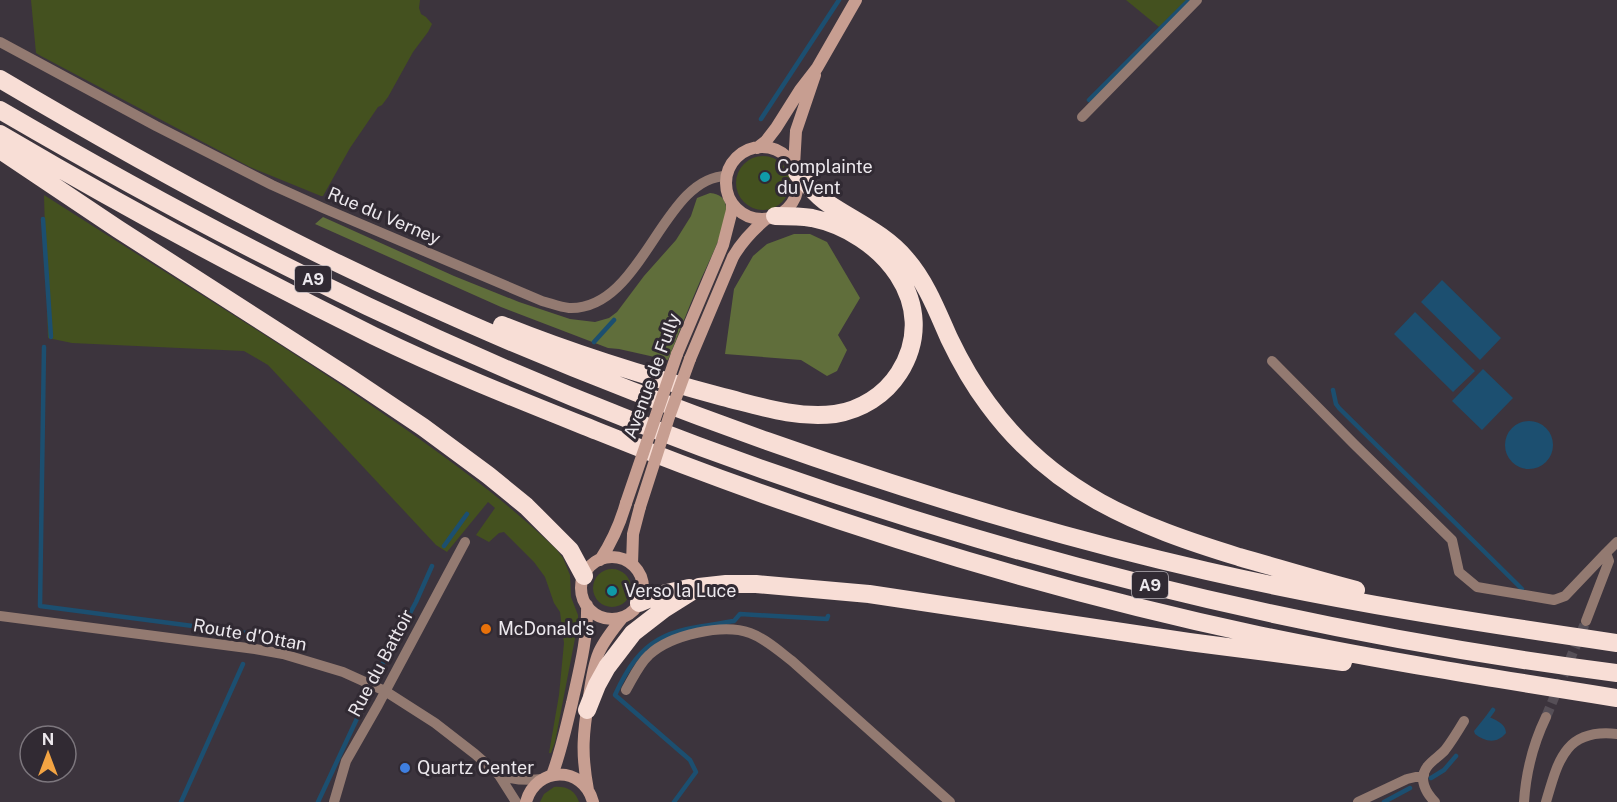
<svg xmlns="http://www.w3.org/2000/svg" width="1617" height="802" font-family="'Public Sans',sans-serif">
<rect width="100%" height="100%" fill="#3c343d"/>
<path fill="#44511f" d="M31,0H420L419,8L421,14L426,17L432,24L428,32L413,52L388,97L382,105L378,107L350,148L323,196H321L250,167L41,56L36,53Z
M1126,0H1187L1159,27Z
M736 183a27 27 0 1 1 54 0a27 27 0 1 1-54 0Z
M44,195C150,263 258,329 362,399C430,446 497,492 556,549L563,558L570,575L571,597L578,615V623L555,742L551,753H549L559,695L564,643L560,612L554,603L545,577L534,562L504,532L499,533L489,542L476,535L495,508L488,502L447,552L436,545L268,365L244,351L72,343L48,338Z
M593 588a19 19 0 1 1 38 0a19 19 0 1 1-38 0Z
M554,787C566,786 575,790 579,802H540L544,794Z"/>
<path fill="#606e3b" d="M710,193C721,194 727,200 726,211C723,237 708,262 698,286C687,311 678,336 668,360L619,349L608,348L501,307L315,224L323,217L454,276L519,302L570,319L595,322L609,318L617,312L644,276L676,240L691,216L697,198Z
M794,234H810L827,242L860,298L838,335L847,350L837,371L827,376L801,360L725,354L734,289L753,256L767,244Z"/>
<path fill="#1c4f70" d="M1442,280L1501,338L1480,360L1421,302Z
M1415,312L1475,371L1453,392L1394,334Z
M1483,369L1513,398L1482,430L1452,401Z
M1505 445a24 24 0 1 1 48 0a24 24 0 1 1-48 0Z
M1486,716C1494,719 1506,723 1506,733C1497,744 1485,742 1475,734L1474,731Z"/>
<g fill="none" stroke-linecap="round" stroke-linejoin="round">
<path stroke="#1c4f70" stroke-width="4.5" d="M1089,100L1189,0
M761,119L839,0
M43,219L51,337
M594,342L614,320
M44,347L40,606L254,634
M1333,390L1336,404L1339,408L1522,589
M444,546L467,514
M383,663L416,602L432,566
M1488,717L1493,710
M1431,778L1444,770L1456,756
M181,802L243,664
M318,802L361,710
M674,802L696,772L690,760L615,695C644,631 671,631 734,621L740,614L827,619L828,616
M1384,802L1410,788"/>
<path stroke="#564f57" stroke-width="10" stroke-dasharray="10 5" stroke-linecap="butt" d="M1546,717L1586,621"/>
<path stroke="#937a71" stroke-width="10" d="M0,42L156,126L272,185L323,208L542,301C550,303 560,307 569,308C643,311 662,176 727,176
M1082,117L1197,0
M1272,361L1354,444L1452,540L1459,572L1477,587L1554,600L1565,596L1606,553
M0,616L255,649L283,654L343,672L385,691L435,723L475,754L499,775L516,802
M1586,621L1609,561L1606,553L1617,542
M626,690C633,678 639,664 649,655C670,635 723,623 750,633C766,639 779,651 792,661L950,802
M499,775C514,780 526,781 542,779
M334,802L346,761L378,705L465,542
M1358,802L1407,779L1424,775
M1435,802C1426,793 1418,779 1427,767C1432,760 1440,756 1445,750C1452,741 1458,731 1464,721
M1524,802C1526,772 1533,744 1546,717
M1546,802C1558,761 1565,728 1617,734"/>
<path stroke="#c79e91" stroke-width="12" d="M726 183a36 36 0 1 1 72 0a36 36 0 1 1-72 0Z
M757,148L766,141L776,128L800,90L817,68L856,0
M794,166L796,131L815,75
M677,354L723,245L732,210V203
M690,359L733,257C742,241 753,230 766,219
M581 588a31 31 0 1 1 62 0a31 31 0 1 1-62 0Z
M600,560C612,542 620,524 626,503
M632,564L633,534L640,507
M552,775C561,752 566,727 572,703C579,671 588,638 587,605
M588,790C581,753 583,733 589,697C591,682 593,666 599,652C605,639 614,628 623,617
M526,802C536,766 583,765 593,802"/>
<path stroke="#f8ded6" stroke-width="18" d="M0,79C110,144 220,206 335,262C475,330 620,389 767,441C911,492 1058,537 1207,571C1342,602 1480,623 1617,643
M0,110C120,180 241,246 367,306C757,492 1188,618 1617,673
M0,134C122,206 247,273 374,336C446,371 522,401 597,431C810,517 1034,587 1258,635C1377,660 1497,679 1617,698
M0,150L118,229L350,378L423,427L488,475L526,506L570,550L584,576
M797,173C807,183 816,196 829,204C856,222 885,234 906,259C926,282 937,311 949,338C960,361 973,384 988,404C1053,493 1138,526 1239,557C1278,568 1317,580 1356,590
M502,325C574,354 648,377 723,397C759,406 797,419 835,414C861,410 885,395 899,373C943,304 881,232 812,218C800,216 788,216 775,216
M639,603L658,595L689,588
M587,710L597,685L607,667L633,633L664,609L699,587L726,584H756L869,594L1189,642L1343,662"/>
<path stroke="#c79e91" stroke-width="12" d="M626,503L677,354
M640,507L669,417L690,359"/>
</g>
<g fill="#0f9aa8" stroke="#312a33" stroke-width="2">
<circle cx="765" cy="177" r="6"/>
<circle cx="612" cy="591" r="6"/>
</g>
<circle fill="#e8710a" stroke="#312a33" stroke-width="2" cx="486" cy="629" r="6"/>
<circle fill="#3f7fe0" stroke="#312a33" stroke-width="2" cx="405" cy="768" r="6"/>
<g text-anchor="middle" stroke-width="6" stroke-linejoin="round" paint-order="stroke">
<g fill="#312a33" stroke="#b4afb5" stroke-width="1.5">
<rect x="295" y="266" width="36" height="26" rx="4.5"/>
<rect x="1132" y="572" width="36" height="26" rx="4.5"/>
</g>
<g font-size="16" font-weight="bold" fill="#ece8ed">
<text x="313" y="285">A9</text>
<text x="1150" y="591">A9</text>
</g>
<g font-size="18" fill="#ece8ed" stroke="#312a33" text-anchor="start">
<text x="777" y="173">Complainte<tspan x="777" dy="21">du Vent</tspan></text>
<text x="624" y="597">Verso la Luce</text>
<text x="498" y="635">McDonald's</text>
<text x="417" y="774">Quartz Center</text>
</g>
<g font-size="18" fill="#ece8ed" stroke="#312a33">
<text transform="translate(384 216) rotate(23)" y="6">Rue du Verney</text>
<text transform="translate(652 376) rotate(-70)" y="6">Avenue de Fully</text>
<text transform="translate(250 635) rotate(10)" y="6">Route d'Ottan</text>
<text transform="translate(381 663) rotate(-62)" y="6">Rue du Battoir</text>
</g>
</g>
<g transform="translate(48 754)"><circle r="28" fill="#312a33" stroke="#7c767d" stroke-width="1.5"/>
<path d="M0-4.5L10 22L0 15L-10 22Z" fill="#f3a443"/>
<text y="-9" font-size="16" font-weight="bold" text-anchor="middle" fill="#ece8ed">N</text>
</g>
</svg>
